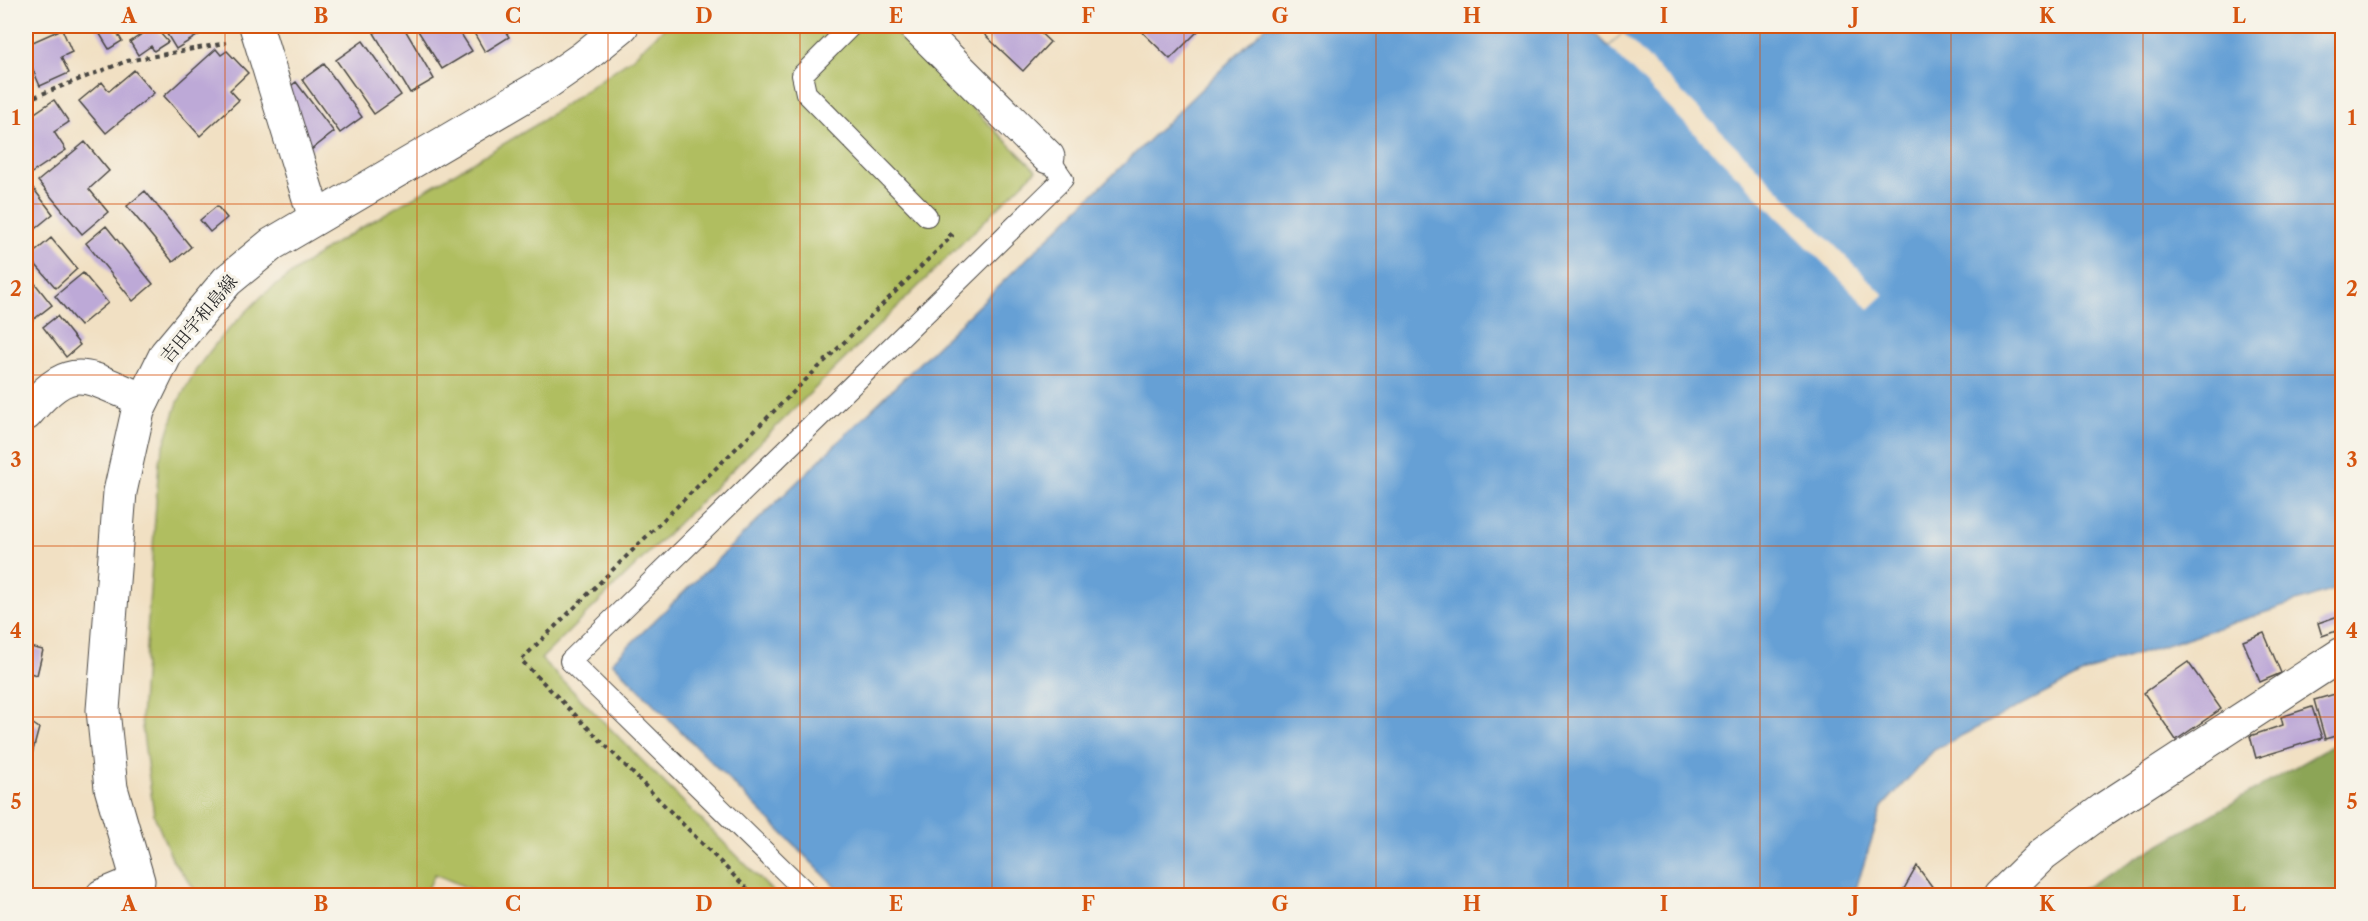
<svg xmlns="http://www.w3.org/2000/svg" width="2368" height="921" font-family="'Libre Caslon Text','Noto Serif JP',serif">
<rect width="100%" height="100%" fill="#f7f3e8"/>
<filter id="ink" filterUnits="userSpaceOnUse"><feTurbulence type="fractalNoise" baseFrequency=".0167" numOctaves="2"/><feDisplacementMap in="SourceGraphic" scale="12" xChannelSelector="R" yChannelSelector="G"/><feConvolveMatrix kernelMatrix="1 2 1 2 8 2 1 2 1" color-interpolation-filters="sRGB"/></filter>
<filter id="wash" filterUnits="userSpaceOnUse"><feTurbulence type="fractalNoise" baseFrequency=".008" numOctaves="4" result="noise"/><feDisplacementMap in="SourceGraphic" scale="24" xChannelSelector="R" yChannelSelector="G"/><feGaussianBlur stdDeviation="1.35" result="paint"/><feColorMatrix in="noise" values="0 0 0 0 0 0 0 0 0 0 0 0 0 0 0 0 0 1.4 0 .05"/><feComposite in="paint" operator="in"/></filter>
<g filter="url(#wash)">
<rect width="100%" height="100%" fill="#f1e0c3"/>
<path fill="#b0be61" stroke="#6e7446" stroke-width="1.5" d="M666,26H888L1036,170L541,659L776,895H484L435,874L425,895L200,896L173,861L154,815L141,719L159,461L178,402L197,368L221,337L263,295L327,248L534,126L632,58Z"/>
<path fill="#8ca557" stroke="#5c6841" stroke-width="1.5" d="M2342,740V895H2072Z"/>
<path fill="#66a0d5" stroke="#486680" stroke-width="1.5" d="M1266,26H1588L1609,47L1630,26H2342V587L2093,669L1935,749L1882,807L1854,895H844L612,662Z"/>
<path fill="#f1e0c3" d="M1623,33L1884,295L1869,309L1609,47Z"/>
<g id="blocks">
<path fill="#bda9d7" d="M95,26H113L122,41L109,49Z
M154,26L168,42L154,51L151,46L138,55L130,42Z
M162,26H201L205,31L176,49Z
M387,26H403L434,79L410,93L374,33Z
M415,26H456L472,51L442,69Z
M470,26H502L509,37L485,52Z
M994,26H1033L1050,42L1023,71L985,35Z
M1136,26H1203L1170,59Z
M62,29L72,52L61,57L69,73L40,86L26,54V45Z
M363,41L401,95L374,114L336,60Z
M216,49L221,55L227,51L248,73L230,90L239,100L200,136L164,96Z
M324,64L362,117L340,133L302,80Z
M134,70L154,93L106,133L79,101L102,82L109,91Z
M296,82L334,132L311,150L287,89Z
M54,100L69,122L54,132L66,150L30,174L26,167V119Z
M85,142L109,171L89,189L108,212L82,234L38,181Z
M26,179L53,214L26,236Z
M145,191L191,247L173,262L127,206Z
M217,206L227,218L210,232L200,220Z
M106,226L153,284L133,301L86,243Z
M51,238L77,269L56,288L29,257Z
M26,272L52,305L29,323L26,319Z
M83,273L108,303L80,326L55,296Z
M57,316L80,345L66,357L43,327Z
M2341,615L2342,629L2322,636L2318,623Z
M2264,633L2281,673L2260,682L2243,641Z
M26,646L43,650L37,675L26,672Z
M2188,662L2221,709L2176,740L2144,693Z
M2342,692V734L2325,739L2314,700Z
M2312,707L2322,738L2256,758L2250,736L2283,725L2281,717Z
M26,719L39,728L27,773L26,772Z
M1917,866L1939,896H1900Z"/>
</g>
</g>
<g filter="url(#ink)">
<use href="#blocks" fill-opacity="0" stroke="#494642" stroke-width="1.5"/>
<g fill="none" stroke-linecap="round" stroke-linejoin="round">
<defs>
<path id="service" d="M851,26L802,75L806,93L927,216
M810,896L570,661L1063,179L1048,157"/>
<path id="minor" d="M256,26L315,218
M26,414C72,359 84,375 143,400"/>
<path id="tertiary" d="M916,26L1048,157
M2000,896L2043,854L2104,809L2342,654"/>
<path id="secondary" d="M102,896L138,881L111,788L103,710L120,492L138,411L166,354L227,281L272,244L548,82L584,57L622,26"/>
</defs>
<use href="#service" stroke="#494642" stroke-width="22"/>
<use href="#minor" stroke="#494642" stroke-width="35"/>
<use href="#tertiary" stroke="#494642" stroke-width="35"/>
<use href="#secondary" stroke="#494642" stroke-width="35"/>
<path stroke="#494642" stroke-width="4" stroke-dasharray="4.5 4.5" stroke-linecap="butt" d="M292,29L309,26
M26,100L127,61L226,43
M754,896L521,660L952,236L947,232"/>
<use href="#service" stroke="#fff" stroke-width="20"/>
<use href="#minor" stroke="#fff" stroke-width="33"/>
<use href="#tertiary" stroke="#fff" stroke-width="33"/>
<use href="#secondary" stroke="#fff" stroke-width="33"/>
</g>
</g>
<path fill="none" stroke="#d5540f" stroke-width="1.5" stroke-opacity="0.55" d="M225,26V896M417,26V896M608,26V896M800,26V896M992,26V896M1184,26V896M1376,26V896M1568,26V896M1760,26V896M1951,26V896M2143,26V896M26,204H2342M26,375H2342M26,546H2342M26,717H2342"/>
<g text-anchor="middle" stroke-width="6" stroke-linejoin="round" paint-order="stroke">
<g font-size="18" fill="#2b2b2b" stroke="#f7f3e8">
<text transform="translate(199 319) rotate(-50)" y="6">吉田宇和島線</text>
</g>
</g>
<rect width="2368" height="921" fill="none" stroke="#f7f3e8" stroke-width="66"/>
<rect x="33" y="33" width="2302" height="855" fill="none" stroke="#d5540f" stroke-width="2"/>
<g font-size="20" text-anchor="middle" font-weight="bold" fill="#d5540f">
<text x="129" y="23">A</text>
<text x="321" y="23">B</text>
<text x="513" y="23">C</text>
<text x="704" y="23">D</text>
<text x="896" y="23">E</text>
<text x="1088" y="23">F</text>
<text x="1280" y="23">G</text>
<text x="1472" y="23">H</text>
<text x="1664" y="23">I</text>
<text x="1855" y="23">J</text>
<text x="2047" y="23">K</text>
<text x="2239" y="23">L</text>
<text x="16" y="125">1</text>
<text x="2352" y="125">1</text>
<text x="16" y="296">2</text>
<text x="2352" y="296">2</text>
<text x="16" y="467">3</text>
<text x="2352" y="467">3</text>
<text x="16" y="638">4</text>
<text x="2352" y="638">4</text>
<text x="16" y="809">5</text>
<text x="2352" y="809">5</text>
<text x="129" y="911">A</text>
<text x="321" y="911">B</text>
<text x="513" y="911">C</text>
<text x="704" y="911">D</text>
<text x="896" y="911">E</text>
<text x="1088" y="911">F</text>
<text x="1280" y="911">G</text>
<text x="1472" y="911">H</text>
<text x="1664" y="911">I</text>
<text x="1855" y="911">J</text>
<text x="2047" y="911">K</text>
<text x="2239" y="911">L</text>
</g>
</svg>
